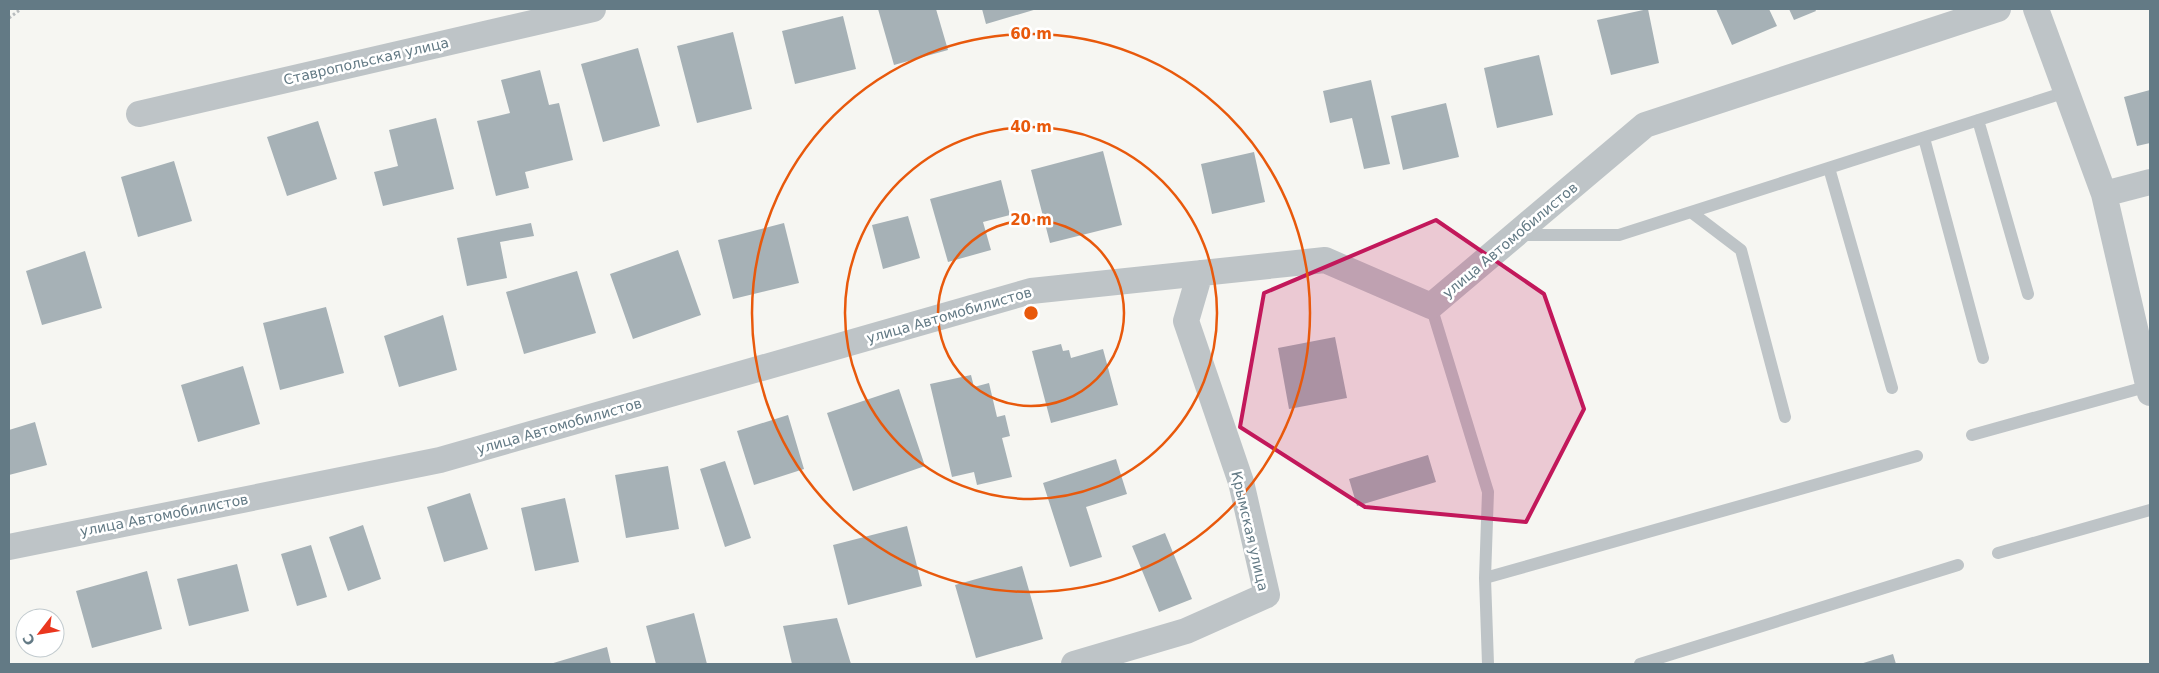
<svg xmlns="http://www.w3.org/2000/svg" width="2159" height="673" font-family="'DejaVu Sans',sans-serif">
<rect width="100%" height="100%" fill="#f6f6f2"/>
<path fill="#a6b1b6" d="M878,9H936L948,50L894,65Z
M982,9H1037L986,24Z
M1648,9L1659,63L1611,75L1597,20Z
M1716,9H1769L1777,26L1732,45Z
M1789,9H1815L1816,11L1794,20Z
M843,16L856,69L795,84L782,31Z
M733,32L752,109L697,123L677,46Z
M638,48L660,126L603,142L581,64Z
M1539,55L1553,115L1497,128L1484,68Z
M540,70L549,105L559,103L573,160L525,172L529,188L496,196L477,121L510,113L501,80Z
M1371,80L1390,164L1364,169L1352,118L1330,123L1323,91Z
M2150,90V143L2137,146L2124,97Z
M1446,103L1459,157L1403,170L1391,116Z
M436,118L454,189L383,206L374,172L398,166L389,130Z
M318,121L337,179L287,196L267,137Z
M1103,151L1122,225L1050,243L1031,170Z
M1254,152L1265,202L1212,214L1201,164Z
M174,161L192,221L138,237L121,177Z
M1001,180L1010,215L983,222L991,250L948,262L930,199Z
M908,216L920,258L883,269L872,225Z
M531,223L534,236L500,242L507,278L467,286L457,238Z
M784,223L799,283L733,299L718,240Z
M678,250L701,315L633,339L610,274Z
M85,251L102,308L42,325L26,271Z
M577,271L596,333L524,354L506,292Z
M326,307L344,373L280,390L263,323Z
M443,315L457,370L399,387L384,336Z
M1335,337L1347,398L1289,409L1278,348Z
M1061,344L1063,351L1069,350L1071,358L1103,349L1118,405L1051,423L1032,351Z
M243,366L260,424L198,442L181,385Z
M971,375L974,387L989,383L997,417L1005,415L1010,436L1002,438L1012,477L977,485L974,472L952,477L930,384Z
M899,389L925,466L853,491L827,413Z
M788,415L804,469L754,485L737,431Z
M35,422L47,465L9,475V430Z
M1428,455L1436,482L1357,506L1349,479Z
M1116,459L1127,494L1086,507L1102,557L1070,567L1043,483Z
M725,461L751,538L725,547L700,469Z
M668,466L679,529L626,538L615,475Z
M470,493L488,549L444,562L427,507Z
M565,498L579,562L535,571L521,508Z
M363,525L381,579L348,591L329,537Z
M907,526L922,586L848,605L833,545Z
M1165,533L1192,599L1159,612L1132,546Z
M311,545L327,597L297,606L281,554Z
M237,564L249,611L189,626L177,579Z
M1022,566L1043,639L976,658L955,585Z
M147,571L162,629L92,648L76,591Z
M694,613L707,664H656L646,626Z
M837,618L851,664H792L783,626Z
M607,647L611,664H550Z
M1893,654L1896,664H1860Z"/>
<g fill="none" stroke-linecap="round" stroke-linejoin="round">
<path stroke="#b8bcbe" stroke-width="3" stroke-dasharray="2.5 2.5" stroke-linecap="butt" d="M9,18L21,9"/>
<path stroke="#bec4c7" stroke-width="12" d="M1978,120L2028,294
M1924,138L1983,358
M1829,168L1892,388
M1691,212L1741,250L1785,417
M1518,235H1619L2066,92
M1431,306L1488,492L1485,578L1488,664
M1972,435L2149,386
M1998,553L2150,510
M1485,578L1917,456
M1640,664L1958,565"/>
<path stroke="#bec4c7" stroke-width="26" d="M2036,9L2104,194L2150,393
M139,114L593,9
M2104,194L2150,182
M9,547L440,460L1031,291L1325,260L1431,306L1645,125L1998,9
M1074,664L1186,631L1267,595L1241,482L1186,321L1200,273"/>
</g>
<path fill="#c2185b" fill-opacity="0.2" stroke="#c2185b" stroke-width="4" stroke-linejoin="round" d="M1436,220L1544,294L1584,409L1526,522L1365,507L1240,427L1264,293Z"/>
<g fill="none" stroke="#e8590c" stroke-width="2.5">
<circle cx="1031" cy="313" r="93"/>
<circle cx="1031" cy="313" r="186"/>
<circle cx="1031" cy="313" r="279"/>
</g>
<g text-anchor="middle" stroke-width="5" stroke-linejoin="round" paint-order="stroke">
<g font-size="14" fill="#637a85" stroke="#fff">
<text transform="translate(366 61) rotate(-13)" y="5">Ставропольская улица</text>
<text transform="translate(1510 240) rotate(-40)" y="5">улица Автомобилистов</text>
<text transform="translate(949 315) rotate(-16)" y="5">улица Автомобилистов</text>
<text transform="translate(559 426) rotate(-16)" y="5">улица Автомобилистов</text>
<text transform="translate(164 515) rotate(-11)" y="5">улица Автомобилистов</text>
<text transform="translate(1250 531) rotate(77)" y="5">Крымская улица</text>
</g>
</g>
<circle cx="1031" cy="313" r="8" fill="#e8590c" stroke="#fff" stroke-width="2.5"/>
<g font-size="15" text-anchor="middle" font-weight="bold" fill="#e8590c" stroke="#fff" stroke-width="5" stroke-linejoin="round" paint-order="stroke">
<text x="1031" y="39">60 m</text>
<text x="1031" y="132">40 m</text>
<text x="1031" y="225">20 m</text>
</g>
<rect width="2159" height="673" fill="none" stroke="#637a85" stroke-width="20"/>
<g transform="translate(40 633) rotate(239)"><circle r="24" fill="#ffffff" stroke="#c1cace"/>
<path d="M0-4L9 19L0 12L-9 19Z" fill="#ea361e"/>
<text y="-8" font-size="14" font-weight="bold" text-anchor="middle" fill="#637a85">С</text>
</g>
</svg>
